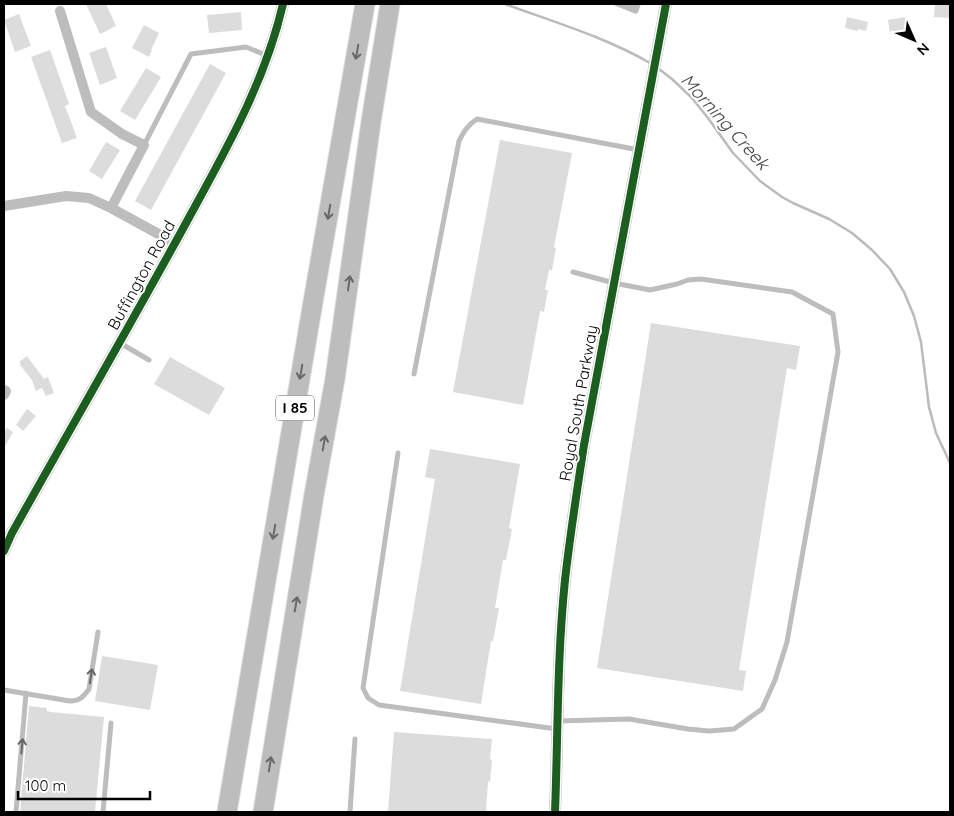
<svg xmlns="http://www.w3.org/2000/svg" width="954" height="816" font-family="Quicksand,sans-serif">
<rect width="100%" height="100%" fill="#fff"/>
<path fill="#bbb" d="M611,4H641L638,12L636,14Z"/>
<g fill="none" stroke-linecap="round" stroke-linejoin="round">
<path stroke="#bbb" stroke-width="2.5" d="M505,4C554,22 605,37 650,63
M659,69L672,79L691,97L708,118L733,153L760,181L782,197L793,203L829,219L852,233L872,250L890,269L904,292L914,316L921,342L929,407L936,433L950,463"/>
</g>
<path fill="#dcdcdc" d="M86,4H106L116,26L100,34Z
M935,4H950V18L934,17Z
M241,12L242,30L209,33L207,15Z
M19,14L31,46L15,52L4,20Z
M847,17L868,22L866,31L858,29V31L845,28Z
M905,17L908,31L890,34L888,20Z
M144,25L159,33L151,50H152L149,57L132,48Z
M106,47L117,78L100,85L89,53Z
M50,50L69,104L65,106L77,138L62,143L31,57Z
M210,64L226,73L151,210L135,201Z
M146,68L161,77L135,120L120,111Z
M500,140L572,153L554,247L556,248L552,270H549L545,290H548L544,312L540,311L523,405L453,392Z
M106,142L120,150L102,179L89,171Z
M651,323L800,346L796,370L787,368L739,670L746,671L743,691L597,668Z
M27,356L44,379L48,377L54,393L46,396L42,388L36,391L32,380L20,365L21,364L19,362Z
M170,357L225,388L209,415L154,384Z
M27,409L36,416L23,431L16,425Z
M7,428L13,432L4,448V432Z
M430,449L520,464L509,528L512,529L506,560H503L495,608H499L493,641H491L481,704L400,691L435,479L425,477Z
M102,656L158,665L150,710L95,701Z
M29,706L47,708V711L51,712L104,717L95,812H20Z
M394,732L492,739L490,759L492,760L490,782L488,781L486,812H388Z"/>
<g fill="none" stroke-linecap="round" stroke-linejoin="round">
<defs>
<path id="motorway" d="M227,812L313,302L365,4
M263,812L314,495L335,379L371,122L390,4"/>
</defs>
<use href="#motorway" stroke="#dbdbdb" stroke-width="21"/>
<path stroke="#bdbdbd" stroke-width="5" d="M144,145L191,54L246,47L268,56
M120,343L149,360
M414,374L459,141C464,131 468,125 477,119L639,150
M398,453L363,688L368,698L379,705L557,729
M4,690L70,701C80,701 83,697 89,689L98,632
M558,721L629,719L688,729L709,731L734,729L762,709L775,680L787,642L838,352L833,314L792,292L701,279L688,280L677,284L650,290L614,283L573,272
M16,812L26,693
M103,812L111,723
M350,812L355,739"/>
<path stroke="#bdbdbd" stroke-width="10" d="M60,11L91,112L122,134L144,145L111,208
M4,206L66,196L89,198L111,208L175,243
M4,390L6,391L4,395"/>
<path stroke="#bdbdbd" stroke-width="12" d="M4,551L12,533C68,433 125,334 180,234C220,160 264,87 283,4
M555,812C558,735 557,657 565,580C570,535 577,490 584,445L666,4"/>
<use href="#motorway" stroke="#bdbdbd" stroke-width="19"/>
<defs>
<path id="cycleway" d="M4,551L12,533C68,433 125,334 180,234C220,160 264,87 283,4
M555,812C558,735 557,657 565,580C570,535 577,490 584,445L666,4"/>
</defs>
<use href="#cycleway" stroke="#fff" stroke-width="11"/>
<use href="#cycleway" stroke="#1b5e20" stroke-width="8"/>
</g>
<defs><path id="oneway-shaft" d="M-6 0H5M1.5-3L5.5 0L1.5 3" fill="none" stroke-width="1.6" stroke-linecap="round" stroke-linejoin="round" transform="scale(1.25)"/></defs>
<g stroke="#686868">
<use href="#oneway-shaft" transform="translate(357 52) rotate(100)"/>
<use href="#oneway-shaft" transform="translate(329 212) rotate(100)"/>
<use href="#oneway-shaft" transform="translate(349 283) rotate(-82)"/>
<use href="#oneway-shaft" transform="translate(301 372) rotate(100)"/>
<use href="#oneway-shaft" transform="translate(324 443) rotate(-80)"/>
<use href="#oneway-shaft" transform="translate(274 532) rotate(100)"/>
<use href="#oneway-shaft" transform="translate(296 604) rotate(-80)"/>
<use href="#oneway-shaft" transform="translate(91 676) rotate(-81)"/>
<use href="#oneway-shaft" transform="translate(22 746) rotate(-85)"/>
<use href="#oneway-shaft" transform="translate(270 764) rotate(-81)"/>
</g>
<g text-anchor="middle" stroke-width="4" stroke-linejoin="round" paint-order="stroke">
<rect fill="#fff" stroke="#4c4c4c" stroke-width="1" x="276" y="395.5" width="38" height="25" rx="4"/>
<g font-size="15" font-weight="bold" fill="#000">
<text x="295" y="413">I 85</text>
</g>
<g font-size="16" fill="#000" stroke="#fff">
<text transform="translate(141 275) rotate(-61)" y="6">Buffington Road</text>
<text transform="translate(578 403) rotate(-80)" y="6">Royal South Parkway</text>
</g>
<g font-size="18" font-style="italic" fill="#3f3f3f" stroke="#fff">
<text transform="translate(725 122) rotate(48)" y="6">Morning Creek</text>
</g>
</g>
<rect width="954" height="816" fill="none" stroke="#000000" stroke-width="10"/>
<g transform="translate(914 40) rotate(135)" stroke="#ffffff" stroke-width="4" paint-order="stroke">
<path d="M0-4L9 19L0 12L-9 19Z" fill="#000000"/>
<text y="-8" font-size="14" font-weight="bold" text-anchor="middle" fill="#000000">N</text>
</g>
<path d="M18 791v8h132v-8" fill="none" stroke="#000000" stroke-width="2.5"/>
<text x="25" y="791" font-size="15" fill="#000000" stroke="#ffffff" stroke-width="4" paint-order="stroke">100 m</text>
</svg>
